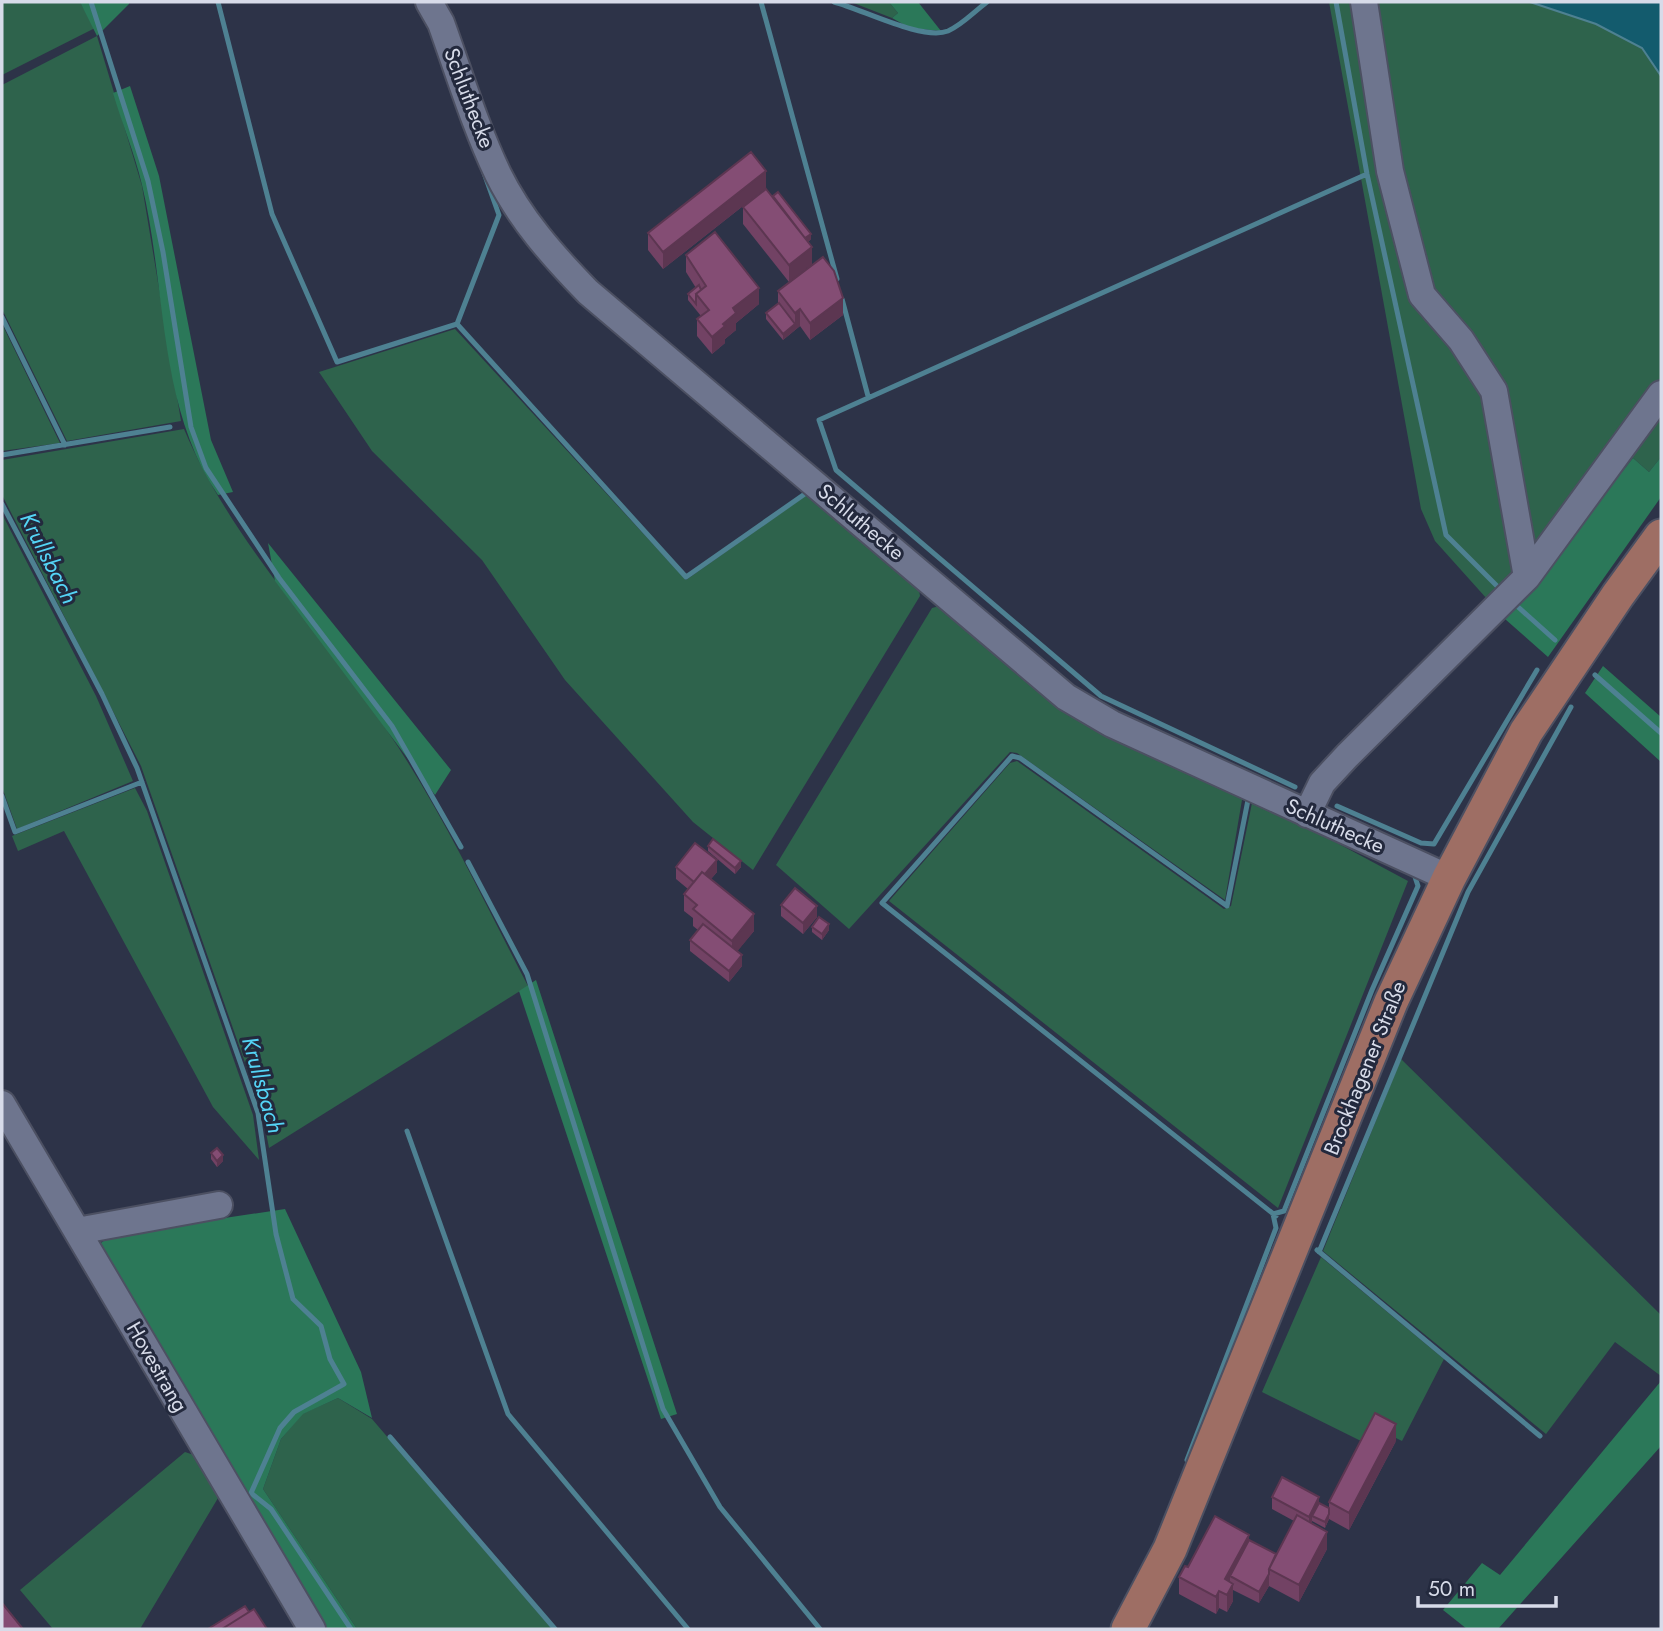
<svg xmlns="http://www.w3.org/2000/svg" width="1663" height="1631" font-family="Jost,sans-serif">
<rect width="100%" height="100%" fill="#2d3348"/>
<path fill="#2e634c" d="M2,2H80L95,28L2,75Z
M851,2H889L898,13L892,18Z
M1329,2H1530L1596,24L1642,48L1661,76V457L1649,472L1633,458L1505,619L1435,541L1421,509Z
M97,36L142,186L181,421L67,441L2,309V85Z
M2,324L60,443L2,451Z
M455,329L686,580L811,492L918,584L920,596L753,870L693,822L565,680L482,560L372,451L319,372Z
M184,429C231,541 319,629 386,729C441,809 483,900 528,986L269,1148L262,1111L141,766L2,495V460Z
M2,514L96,696L133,781L17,829L2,787Z
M946,604L1060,699L1243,794L1225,900L1017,753L1010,752L849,929L776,865L932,608Z
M1017,761L1224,909L1231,906L1253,798L1408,881L1278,1208L889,901L1010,763Z
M135,788L147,811L253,1115L259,1160L213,1107L64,831L18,851L12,836Z
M1401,1059L1661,1315V1376L1615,1342L1546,1434L1323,1251Z
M1321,1257L1444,1359L1402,1441L1372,1426L1363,1442L1262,1392Z
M338,1398L372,1419L552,1629H357L263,1489L281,1439L302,1414Z
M185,1452L200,1457L221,1493L140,1629H53L20,1590Z"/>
<path fill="#2b7859" d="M80,2H129V4L97,36Z
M889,2H918L941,31L910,28L892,18L898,13Z
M130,86L159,176L211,440L233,492L218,495C157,404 167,289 142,185C135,154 122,124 113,93Z
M1661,457V497L1548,657L1505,619L1633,458L1649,472Z
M268,543L451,770L435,795L275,581Z
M1603,666L1661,717V762L1585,693Z
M536,980L677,1414L661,1419L519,991Z
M285,1209L361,1372L372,1418L338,1398L303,1414L281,1439L263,1489L357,1629H323L98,1245L112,1235Z
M1661,1381V1446L1498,1629H1467L1443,1610L1482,1563L1500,1575Z"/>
<path fill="#135b6d" stroke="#4e8192" stroke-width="2" d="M1530,2H1661V76L1642,48L1596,24Z"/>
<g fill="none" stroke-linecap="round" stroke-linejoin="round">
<path stroke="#4e8192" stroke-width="5" d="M91,2L148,181L163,252L191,427L206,468L279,578L392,726L461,847
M218,2L272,214L337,362L457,324
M761,2L837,279
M834,2C862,9 922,41 948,31C962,25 975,11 987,2
M1336,2L1367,174L1446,535L1499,588
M842,299L868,396
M2,317L65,445
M457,324L686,577L809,491
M457,324L499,215L484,173
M2,455L170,427
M2,504L102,694L137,768L258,1113L276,1234L293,1299L321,1326L330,1359L344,1384L294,1412L280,1428L251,1493L271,1509L351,1629
M1517,606L1555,640
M1595,675L1661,733
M1295,787L1101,696L836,470L819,420L1367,174
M1249,795L1227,906L1020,758L1012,756L882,903L1276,1216
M2,796L15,832L142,782
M1337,806L1421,843L1434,844L1537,670
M468,862L527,974L663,1409L720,1507L820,1629
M407,1131L508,1414L688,1629
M1317,1250L1540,1436
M1319,1252L1468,892L1571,707
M390,1437L555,1629
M1187,1460L1276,1228L1273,1214L1284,1211L1372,990L1418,886L1415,877"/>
<defs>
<path id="minor" d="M429,2L441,23C459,73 475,126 498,174C520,219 553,256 588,292L1066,697L1112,724L1449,878
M1364,2L1390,171L1422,295L1461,340L1494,391L1527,577
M1307,814L1322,783L1347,756L1527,577L1661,394
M2,1104L312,1629
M77,1231L219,1205"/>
<path id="major" d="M1128,1629L1170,1549L1391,1002L1449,878L1526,732L1618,595L1661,536"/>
</defs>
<use href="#minor" stroke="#4c5062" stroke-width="30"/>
<use href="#major" stroke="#4c5062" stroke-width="37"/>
<use href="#minor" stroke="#6e758e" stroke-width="26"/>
<use href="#major" stroke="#9e6e64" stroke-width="33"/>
</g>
<path fill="#724264" d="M766,188L663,269L648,250V233Z
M743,207L811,239L808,242L812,264L789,282L743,224Z
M686,255L759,304L736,323V330L725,339V343L712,354L697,336V319L701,316L688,300V294L696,288L686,272Z
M778,291L843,315L810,340L800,326L783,340L766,319V313L778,303Z
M708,846L741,867L735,874L708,851Z
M676,867L717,872L711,879L754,931L737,951L742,966L729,982L690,951V940L698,930L693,926V918L684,911V894L688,889L676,879Z
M781,905L817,917L803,934L781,916Z
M812,927L829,930L822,940L812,932Z
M211,1153L223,1161L217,1167L211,1159Z
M1396,1441L1349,1530L1329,1519L1325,1528L1312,1521L1311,1523L1327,1549L1299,1602L1269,1586L1259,1603L1233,1590V1601L1227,1612L1219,1608L1216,1614L1179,1594V1577L1188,1567L1249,1540L1276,1554L1294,1521L1272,1509V1497L1319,1503L1329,1508V1502Z"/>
<path fill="#5c3651" d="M766,171V188L663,269V252Z
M811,234V239L800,248V242Z
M812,247V264L789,282V265Z
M759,288V304L736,323V330L725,339V343L712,354V337L723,324L733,308Z
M843,298V315L810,340V323Z
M800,309V326L783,340V334L795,324V313Z
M717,860V872L697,895V884Z
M741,861V867L735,874V868Z
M817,906V917L803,934V923Z
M754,914V931L732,958V941Z
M829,924V930L822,940V934Z
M742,955V966L729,982V971Z
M223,1155V1161L217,1167V1161Z
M1396,1424V1441L1349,1530V1513Z
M1319,1497V1508L1312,1516V1521L1309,1529V1517Z
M1329,1514V1519L1325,1528V1522Z
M1327,1532V1549L1299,1602V1585Z
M1249,1535V1551L1230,1576V1588L1225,1579Z
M1269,1574V1586L1259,1603V1592Z
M1233,1584V1601L1227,1612V1595Z
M1219,1591V1608L1216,1614V1597Z"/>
<path fill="#844d74" stroke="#5c3651" stroke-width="2" d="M751,152L766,171L663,252L648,233Z
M766,189L812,247L789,265L743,207Z
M778,192L811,234L805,238L773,196Z
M715,232L759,288L733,308L736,313L723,324L725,326L712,337L697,319L709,310L696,294L706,286L686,255Z
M823,257L834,271L843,298L810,323L800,309L795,313L778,291Z
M699,285L701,290L696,294V304L688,294Z
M779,303L795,324L783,334L766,313Z
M713,839L741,861L735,868L708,846Z
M695,843L717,860L705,874L702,872L694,882L676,867Z
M702,872L754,914L732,941L693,909L697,905L684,894Z
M795,888L817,906L803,923L781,905Z
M819,917L829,924L822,934L812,927Z
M703,924L742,955L729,971L690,940Z
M217,1148L223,1155L217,1161L211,1153Z
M1375,1413L1396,1424L1349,1513L1329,1502Z
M1282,1477L1319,1497L1309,1517L1272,1497Z
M1319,1503L1329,1508V1514L1325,1522L1312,1516Z
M1297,1515L1327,1532L1299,1585L1269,1569Z
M1215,1516L1249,1535L1225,1579L1233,1584L1227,1595L1219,1591L1216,1597L1179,1577L1185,1566L1188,1567Z
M1249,1540L1276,1554L1269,1569V1574L1259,1592L1230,1576Z
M2,1603L23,1629H2Z
M245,1606L249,1612L222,1629H208Z
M254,1609L267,1629H222Z"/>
<g text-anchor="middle" stroke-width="6" stroke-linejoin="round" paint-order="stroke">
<g font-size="21" fill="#d7dbe9" stroke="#23293d">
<text transform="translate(469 98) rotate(69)" y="7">Schluthecke</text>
<text transform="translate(861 522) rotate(40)" y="7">Schluthecke</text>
<text transform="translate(1335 826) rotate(24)" y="7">Schluthecke</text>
<text transform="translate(1365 1068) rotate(-68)" y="7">Brockhagener Straße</text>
<text transform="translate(157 1367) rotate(60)" y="7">Hovestrang</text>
</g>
<g font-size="23" font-style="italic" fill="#54d4f6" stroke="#23293d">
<text transform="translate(49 558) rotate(63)" y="8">Krullsbach</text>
<text transform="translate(263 1085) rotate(74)" y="8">Krullsbach</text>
</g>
</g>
<rect width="1663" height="1631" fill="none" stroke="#d7dbe9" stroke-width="7"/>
<path d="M1418 1596v10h138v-10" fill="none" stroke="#d7dbe9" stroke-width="3.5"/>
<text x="1428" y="1596" font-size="21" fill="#d7dbe9" stroke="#23293d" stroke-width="5" paint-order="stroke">50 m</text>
</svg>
